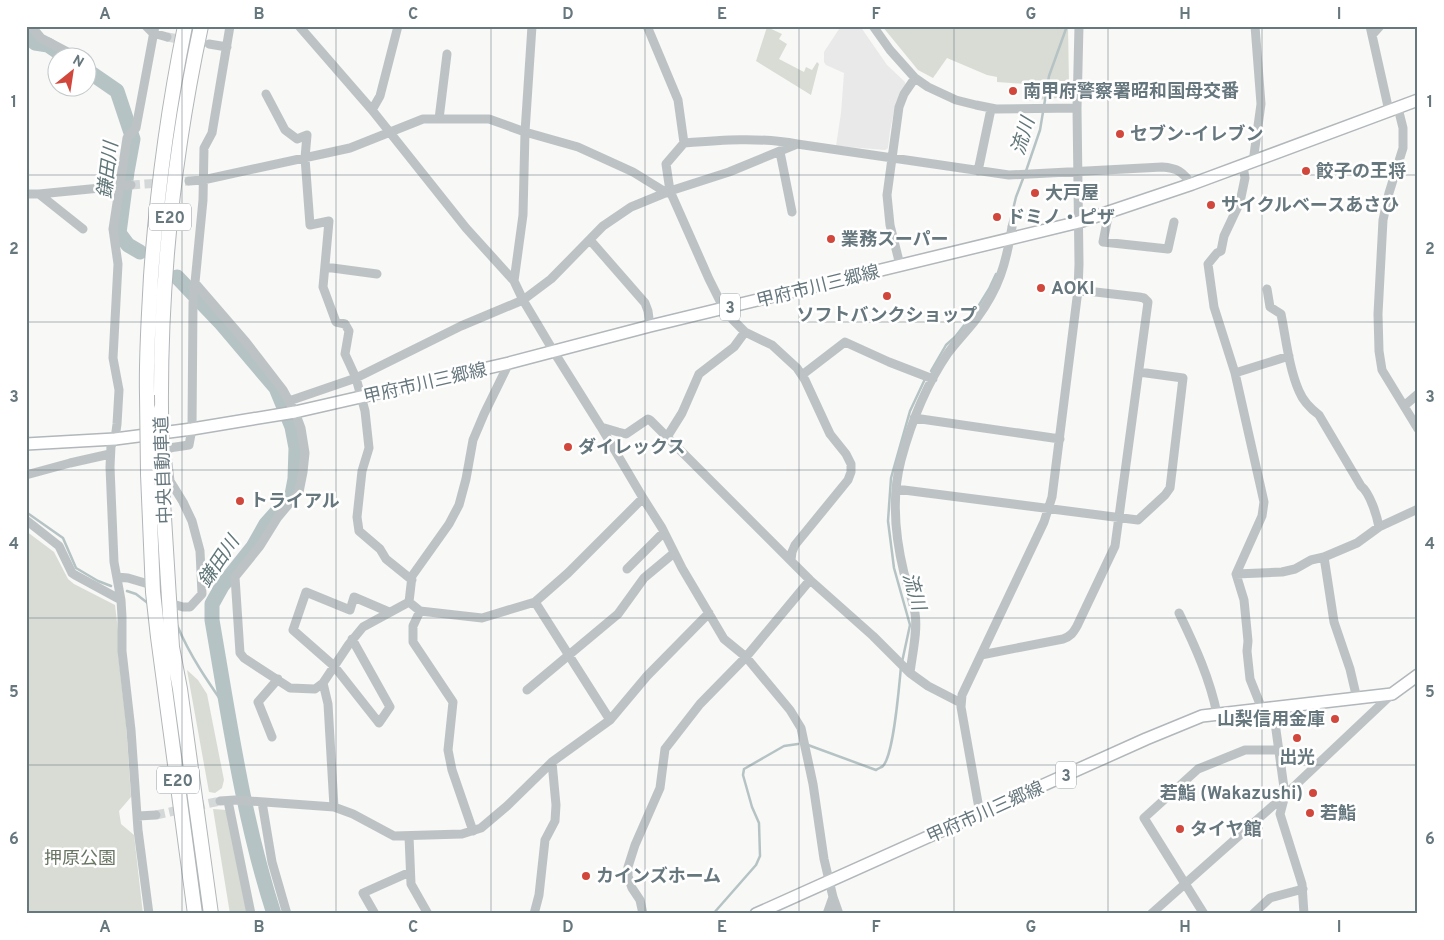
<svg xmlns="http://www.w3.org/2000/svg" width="1444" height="940" font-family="Overpass,'Noto Sans JP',sans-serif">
<rect width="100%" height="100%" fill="#f8f8f6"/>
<path fill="#e9e9e9" d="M841,26H860L887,65L905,82L906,86L896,102L890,131L888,148L885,150L836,146L841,113L844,73L826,65L824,62V52Z"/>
<path fill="#d9dcd5" d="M882,26H1068L1069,84L1058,98L1025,101V84L997,82V77L987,75L947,58L933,78L918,70Z
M767,27L782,34L779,39L787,44L779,59L804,72L806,67L812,70L817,62L819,64L811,95L756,61Z
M26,531L54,552L68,579L74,584L115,605L119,639L118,653L126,723L131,797L119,811L121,824L134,835L143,914H26Z
M187,670L198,680L207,694L224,780L222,788L215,793L209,792Z
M213,809L227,810L247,914H230Z"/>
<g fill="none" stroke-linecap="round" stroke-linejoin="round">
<path stroke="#b5c3c4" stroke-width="2.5" d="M1044,106L1049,76L1067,26
M1026,171L1040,130L1043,112
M1009,226L1016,197L1024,176
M931,371L946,345L955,337L976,310L989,289L996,274
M26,512L63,538L76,568L98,581L111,586
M127,591L136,594L149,604
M177,625C190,656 208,682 227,709
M902,662L910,625L894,568L888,521L891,478L910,411L925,379
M808,745L876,770C877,769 882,767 883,766C894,754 899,686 901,667
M713,914L756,865L760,856L759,823L752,807L743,775L744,769L784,746L798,744"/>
<path stroke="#b5c3c4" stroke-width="15" d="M26,35L35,43L48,45L67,58
M88,71L117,91L133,139L127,172L119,233L128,245L140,252
M177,277L220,322L276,388L292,427L296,448L295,479L292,495L266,524L253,547L222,586L212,604V620C229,718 243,818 274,914"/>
<path stroke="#d4d8d8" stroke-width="9" stroke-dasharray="9 4.5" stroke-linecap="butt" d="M167,37L202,43
M131,185L189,181
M156,815L220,801"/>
<defs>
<path id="major" d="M26,444L115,439L192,429L295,412L509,363L650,326L1079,222L1192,184L1418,100
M756,914L1146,739L1202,716L1392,694L1418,675"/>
<path id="highway" d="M147,395C146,355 149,316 151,276C157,192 168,109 185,26
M161,409C160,280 174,152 201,26
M148,474L153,592L158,637L195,914
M162,485L172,647L180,689L211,914"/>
</defs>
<use href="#major" stroke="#b1b7ba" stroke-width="14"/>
<use href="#highway" stroke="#b1b6b9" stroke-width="16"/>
<path stroke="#bdc3c5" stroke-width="9" d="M31,26L41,38L79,58
M146,26L153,33L167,37
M299,26L372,110L466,228L514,281L523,300L554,352L601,427L643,498L662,528L682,568L724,639L746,657L790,710L801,728L813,784L824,859L833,897L839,914
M647,26L678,100L684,143L666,164L670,191L709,279L724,309L733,320L745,332L772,345L797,368L805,380L830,434L846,454L851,464V472L848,480L795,545L792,552L791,560
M873,26L890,50L915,78L928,87L956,100L976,105L996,109L1077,108
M1370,26L1389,111
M1372,35L1380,26
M209,44L227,47
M88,62H89
M266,94L285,130L297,139L307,135L305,158L310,225L329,221L323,287L336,322L345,324L349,331L345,354L356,378L289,401
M1398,108L1403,128V148L1389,193L1383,220L1378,314L1379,351L1382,370L1418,429
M372,110L380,96L398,26
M439,119L447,54
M684,143C721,140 760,137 797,144
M780,152L792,212
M1253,162L1261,104L1255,26
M1243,166L1245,178L1240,202L1224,236L1221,251L1217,253L1208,264L1214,307L1235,373L1264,502L1262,516L1236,574L1244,600L1248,641L1247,651L1250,679L1262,709
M978,171L991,109
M189,181L203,180L350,148L423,119H489L525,132L578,147L633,172L667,193
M26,194H39L131,185
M39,194L83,229
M1109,212L1103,242L1168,249L1174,222
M590,240L645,303L648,311L650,326
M900,265L890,225L887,195L899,107L904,94L915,78
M325,267L377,274
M514,281L523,215L525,132L532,26
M195,283L246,342L283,390L295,412L301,428L305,453L303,472L299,492L278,517L260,546L235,577L240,653L244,658L290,688L315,689L323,683
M1267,289L1270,307L1281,314C1286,339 1289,368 1299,391C1303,401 1311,409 1319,415L1361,486C1370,493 1377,516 1379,527
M1235,373L1289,356
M802,375L845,342L889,362L933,379
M1404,406L1418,394
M914,418L1060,439
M601,427L618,432L626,434L648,419L650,420L810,580L873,636L910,673L928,686L961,703
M667,437L682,413L699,374L734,347L745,332
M26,475L70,463L110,454
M896,489L1138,520L1165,495L1170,488L1183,378L1139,372
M26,520L59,546L72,573L75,575L121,600
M627,569L664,532
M1236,574L1282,572L1295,569L1311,560L1324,557
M117,577L128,578L145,583
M412,580L386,559L380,549L359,531L357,517L362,471L369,448L365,411L356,378L461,326L523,300L551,279L603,226L631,207L670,191L729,172L797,144L1009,175L1162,167C1178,168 1182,172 1192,184
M409,602L420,611L482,618L535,602L568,573L643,498
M535,602L610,720
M176,605L183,607H190L202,594L200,551L192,521L183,502L170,481L167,454L169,448L189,445L192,429L193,303L203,200L204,148L212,133L230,26
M420,611L413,626V642L453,702L448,750L452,770L473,831
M1179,613C1195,646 1210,679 1217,714
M352,639L390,707L379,723L334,666L293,630L306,592L350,610L354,597L389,612
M981,655L1063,639C1071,636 1073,633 1077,626L1115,546L1148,302L1144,298L1139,297L1078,290
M910,673C912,655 918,631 915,613C912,599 908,586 904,573C895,536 891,498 901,460C911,423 926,385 948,353C957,341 968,330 977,318C999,288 1006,264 1012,227
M527,690L618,614L644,578L674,553
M1357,699L1350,669L1334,622L1324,557L1357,543L1379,527L1418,509
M1273,708L1285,795L1280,814L1302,884L1304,914
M272,737L258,702L278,679
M220,801L235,800L334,807L353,814L394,836L462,834L481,828L507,806L552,762L610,720L647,676L709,613
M228,801L251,914
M262,802L272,862L287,914
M334,807L328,704L323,683L349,644L363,627L409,602L412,576L449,524L459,505L466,479L473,440L484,414L509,363
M980,814L961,707L962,695L1044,522L1052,497L1078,290L1079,264L1077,108L1079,26
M138,816L156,815
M409,836L411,884L428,914
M149,914L138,830L131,730L122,651V617L121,600L114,562L110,467L111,446L115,439L117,424L119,390L113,358L118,264L113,229L127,138L136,128L155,26
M375,914L363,893L410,872
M534,914L539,895L545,840L555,821L556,805L552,762
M643,914L640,900L632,888L628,876V867L635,845L660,788L665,749L700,704L746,657L810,580
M827,914L833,897
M1151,914L1285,795L1392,694
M1204,914L1144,818L1198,769L1245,750H1279
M1253,914L1270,898L1303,889"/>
<use href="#major" stroke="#fff" stroke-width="11"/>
<use href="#highway" stroke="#fff" stroke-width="14"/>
<defs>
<path id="highway-bridge" d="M147,395L148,474
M161,409L162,485"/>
</defs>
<use href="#highway-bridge" stroke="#b1b6b9" stroke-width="16" stroke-linecap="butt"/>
<use href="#highway-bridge" stroke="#fff" stroke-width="14"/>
</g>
<path fill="none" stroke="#66777e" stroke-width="1" stroke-opacity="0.55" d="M182,26V914M336,26V914M491,26V914M645,26V914M799,26V914M954,26V914M1108,26V914M1262,26V914M26,175H1418M26,322H1418M26,470H1418M26,618H1418M26,765H1418"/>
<g fill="#d2473b" stroke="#fff" stroke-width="2">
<circle cx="1013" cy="91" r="5"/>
<circle cx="1120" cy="134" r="5"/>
<circle cx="1306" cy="171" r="5"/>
<circle cx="1035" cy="193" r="5"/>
<circle cx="1211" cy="205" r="5"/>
<circle cx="997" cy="217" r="5"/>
<circle cx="831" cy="239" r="5"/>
<circle cx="1041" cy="288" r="5"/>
<circle cx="887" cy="296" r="5"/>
<circle cx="568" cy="447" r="5"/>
<circle cx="240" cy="501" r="5"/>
<circle cx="1335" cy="719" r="5"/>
<circle cx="1297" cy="738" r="5"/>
<circle cx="1313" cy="793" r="5"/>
<circle cx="1310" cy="813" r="5"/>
<circle cx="1180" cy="829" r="5"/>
<circle cx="586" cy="876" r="5"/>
</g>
<g text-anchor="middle" stroke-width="5" stroke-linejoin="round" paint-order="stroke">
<g fill="#fff" stroke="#94a0a5" stroke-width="1">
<rect x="149" y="203.5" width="42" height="27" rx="4"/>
<rect x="720" y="293.5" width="20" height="27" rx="4"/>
<rect x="1056" y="761.5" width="20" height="27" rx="4"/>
<rect x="157" y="766.5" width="42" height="27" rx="4"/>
</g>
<g font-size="16" font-weight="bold" fill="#66777e">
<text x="170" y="223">E20</text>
<text x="730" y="313">3</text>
<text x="1066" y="781">3</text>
<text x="178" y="786">E20</text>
</g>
<g font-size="18" font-weight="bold" fill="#66777e" stroke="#fff" text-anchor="start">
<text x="1023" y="97">南甲府警察署昭和国母交番</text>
<text x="1130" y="140">セブン-イレブン</text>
<text x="1316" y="177">餃子の王将</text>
<text x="1045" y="199">大戸屋</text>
<text x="1221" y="211">サイクルベースあさひ</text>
<text x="1007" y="223">ドミノ・ピザ</text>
<text x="841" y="245">業務スーパー</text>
<text x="1051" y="294">AOKI</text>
<text x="887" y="321" text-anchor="middle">ソフトバンクショップ</text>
<text x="578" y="453">ダイレックス</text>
<text x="250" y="507">トライアル</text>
<text x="1325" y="725" text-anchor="end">山梨信用金庫</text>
<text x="1297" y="763" text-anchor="middle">出光</text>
<text x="1303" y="799" text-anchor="end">若鮨 (Wakazushi)</text>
<text x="1320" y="819">若鮨</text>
<text x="1190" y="835">タイヤ館</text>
<text x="596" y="882">カインズホーム</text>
</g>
<g font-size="18" fill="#66777e" stroke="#fff">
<text transform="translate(818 286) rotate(-14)" y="6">甲府市川三郷線</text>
<text transform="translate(425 383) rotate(-13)" y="6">甲府市川三郷線</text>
<text transform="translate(163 470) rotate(-92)" y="6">中央自動車道</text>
<text transform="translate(985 812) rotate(-24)" y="6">甲府市川三郷線</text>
</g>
<g font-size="18" fill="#6a7664" stroke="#fff">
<text x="80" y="864">押原公園</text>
</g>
<g font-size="19" font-style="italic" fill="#607678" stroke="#fff">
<text transform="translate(1022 136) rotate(-73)" y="7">流川</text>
<text transform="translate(107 170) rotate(-83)" y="7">鎌田川</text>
<text transform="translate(218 561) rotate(-56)" y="7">鎌田川</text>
<text transform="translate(915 591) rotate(74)" y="7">流川</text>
</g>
</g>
<rect width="1444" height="940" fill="none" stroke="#ffffff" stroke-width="55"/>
<g transform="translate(72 72) rotate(30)"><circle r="24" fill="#ffffff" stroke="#c2c9cb"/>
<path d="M0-4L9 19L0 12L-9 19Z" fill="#d2473b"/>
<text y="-8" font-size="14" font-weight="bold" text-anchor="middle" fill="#66777e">N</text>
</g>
<rect x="28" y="28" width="1388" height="884" fill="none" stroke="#66777e" stroke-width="2"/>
<g font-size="16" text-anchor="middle" font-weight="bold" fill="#66777e">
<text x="105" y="19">A</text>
<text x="259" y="19">B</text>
<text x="413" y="19">C</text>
<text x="568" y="19">D</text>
<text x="722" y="19">E</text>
<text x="876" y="19">F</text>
<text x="1031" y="19">G</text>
<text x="1185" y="19">H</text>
<text x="1339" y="19">I</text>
<text x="14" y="107">1</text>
<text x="1430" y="107">1</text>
<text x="14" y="254">2</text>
<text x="1430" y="254">2</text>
<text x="14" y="402">3</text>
<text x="1430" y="402">3</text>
<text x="14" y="549">4</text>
<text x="1430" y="549">4</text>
<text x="14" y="697">5</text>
<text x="1430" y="697">5</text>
<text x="14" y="844">6</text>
<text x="1430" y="844">6</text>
<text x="105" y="932">A</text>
<text x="259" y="932">B</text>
<text x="413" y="932">C</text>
<text x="568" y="932">D</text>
<text x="722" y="932">E</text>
<text x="876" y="932">F</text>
<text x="1031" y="932">G</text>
<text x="1185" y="932">H</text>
<text x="1339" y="932">I</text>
</g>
</svg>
